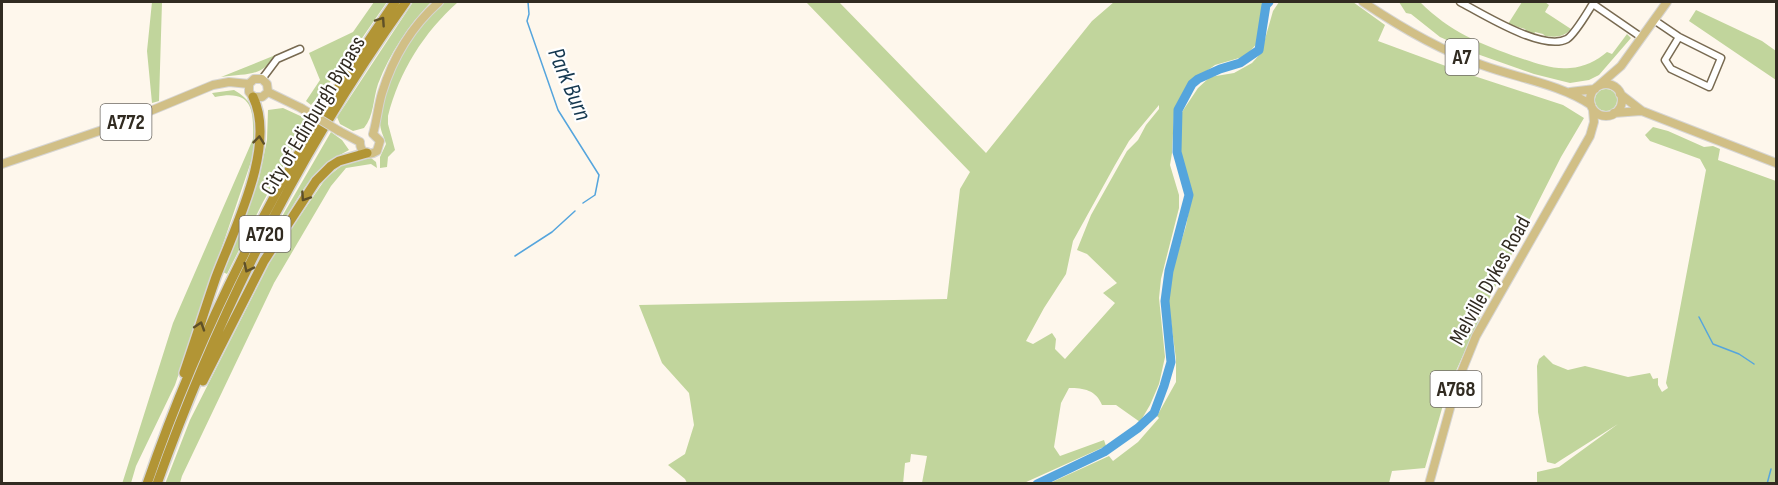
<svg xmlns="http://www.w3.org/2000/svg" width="1778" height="485" font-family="'Sofia Sans Condensed',sans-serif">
<rect width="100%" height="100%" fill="#fef7ec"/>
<path fill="#c1d59c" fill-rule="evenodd" d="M152,2H162L159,101L152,103L147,51Z
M374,2H387L340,70L311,105L306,101L320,80L309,53L353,32Z
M413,2H431C408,26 390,53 378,84C373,99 374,116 364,128L353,131L340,124L337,117Z
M443,2H458C424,32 399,72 388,116V124L395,150L388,157L387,167L380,168V157L386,144C384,136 380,131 380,122C380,78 413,31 443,2Z
M806,2H839L986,153L1092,21L1114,2H1266L1259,41L1246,56L1215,65L1190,83L1174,113L1172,153L1170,165L1179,195V208L1161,279L1159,298L1165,357L1159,384L1150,405L1140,422L1116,405H1102C1096,390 1084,388 1069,388L1061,403L1054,447L1060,456L1104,440L1106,446L1024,483H922L927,456L911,454L910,462L905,463L903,484L687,483L685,479L668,465L685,454L694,425L689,393L662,363L639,305L947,299L960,189L970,172ZM1159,105V109L1146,125L1138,140L1127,151L1091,215L1077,250L1087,254L1117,283L1103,293L1115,303L1065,359L1055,349L1056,339L1052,333L1033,344L1026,341L1044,308L1066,274L1073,241L1115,165L1129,141Z
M1279,2H1353L1385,25L1378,41L1462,72L1563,105L1584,118L1561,157L1482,313L1447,391L1425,468L1392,471L1389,483H1050L1109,456L1113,461L1138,442L1159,418L1157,416L1176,382V359L1168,299L1171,274L1186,226L1192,194L1180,152V130L1182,112L1198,88L1210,77L1234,73L1252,63L1261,53L1273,11Z
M1399,2H1420C1450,32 1480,44 1520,58C1536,63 1553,70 1570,68C1585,67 1596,61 1607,52L1612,54L1627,34L1631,38L1599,75L1589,80L1570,83L1534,74L1480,55L1440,37L1411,14L1406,13Z
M1522,2H1545L1549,5L1545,12L1571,29C1563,38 1556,37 1545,36L1543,34L1535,32L1534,34L1526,31L1525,29L1508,24Z
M1696,10L1762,41L1776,51V80L1689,21Z
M278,54C260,78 248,73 221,77Z
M1595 100a11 11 0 1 1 22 0a11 11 0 1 1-22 0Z
M234,90C261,106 257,122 255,150L175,385L136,466L131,483L122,484L173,323L253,139C254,109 252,89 215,97L212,93Z
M283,108L309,120L263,202L227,274L223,272L259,178L267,140L268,110Z
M1653,127L1668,131L1704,147L1713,146L1720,149L1718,160L1776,181V483H1537V472L1559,467L1618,424L1561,460L1555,464L1547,462L1538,412L1537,366L1539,359L1544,355L1553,364L1568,370L1585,366L1628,377L1650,373L1653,379L1658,378V385L1662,392L1668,388L1666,383L1669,367L1706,170L1700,159L1650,141L1645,135Z
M331,132L342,140L349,150C313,168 304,188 284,221L280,220Z
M371,158L376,162L377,168L371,164L346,168L331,186L274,283L182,476L180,483L165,484L190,420L274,254L326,178L345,163L354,160Z"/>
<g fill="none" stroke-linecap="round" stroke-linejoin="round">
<path stroke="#55a5dd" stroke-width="1.5" d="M528,2L529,14L527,21L558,110L599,175L595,195L583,203
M515,256L552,232L575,211
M1699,317L1713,344L1739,354L1754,364
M1767,484L1771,469"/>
<path stroke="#55a5dd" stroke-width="9" d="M1037,484L1104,452L1138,428L1154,413L1164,386L1171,362L1165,301L1169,271L1189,195L1177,152L1178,110L1192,84L1198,79L1220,69L1240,63L1259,50L1266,5L1269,2"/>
<defs>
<path id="minor" d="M1460,2C1481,13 1543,52 1567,39C1576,33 1588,11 1594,2
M1593,4L1641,37
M1654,20L1679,37L1721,58L1709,87L1671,69L1665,60L1679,37
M262,79L277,59L300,49"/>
<path id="major" d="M1363,2C1400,27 1439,50 1482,65C1517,78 1560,84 1591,105
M249,84V92L253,97H262L268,92
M249,84L254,79H262L267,84L268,92
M1590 100a16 16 0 1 1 32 0a16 16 0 1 1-32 0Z
M1598,86L1621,66L1667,2
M268,92L301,108
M1570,92L1595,89
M1620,94L1642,111L1776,163
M1614,113L1641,111
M339,131L360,142
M373,134C377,120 378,106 382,93C393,57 412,26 439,2
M360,142C360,152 368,157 377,151L380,141L373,134
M2,164L114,126L213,85L229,82L249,84
M1429,484L1457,383L1476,336L1590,136L1594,122L1593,110"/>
<path id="highway" d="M184,373C195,341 205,309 216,277C234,229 277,146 253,97
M203,381L264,261L316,181L331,166L339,161L367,153
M147,484C206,312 292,150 395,2
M157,484C218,313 301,149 406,2"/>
</defs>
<use href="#minor" stroke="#786a51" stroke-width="9"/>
<use href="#major" stroke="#d6d5d3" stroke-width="10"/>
<use href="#highway" stroke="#d6d5d3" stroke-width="12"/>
<use href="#minor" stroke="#fff" stroke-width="6"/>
<use href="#major" stroke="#d1bf86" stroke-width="8"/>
<use href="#highway" stroke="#b29535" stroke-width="9"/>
<defs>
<path id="major-bridge" d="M301,108L339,131"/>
</defs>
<use href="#major-bridge" stroke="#d6d5d3" stroke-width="10" stroke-linecap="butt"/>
<use href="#major-bridge" stroke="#d1bf86" stroke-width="8"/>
</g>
<defs><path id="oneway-chevron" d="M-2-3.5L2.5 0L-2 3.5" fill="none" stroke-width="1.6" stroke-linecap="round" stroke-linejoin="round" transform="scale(1.5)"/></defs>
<g stroke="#5e5028">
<use href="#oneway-chevron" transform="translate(381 21) rotate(-56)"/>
<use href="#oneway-chevron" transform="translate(259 140) rotate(-84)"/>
<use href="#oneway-chevron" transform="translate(305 197) rotate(124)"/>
<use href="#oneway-chevron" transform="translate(248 268) rotate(116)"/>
<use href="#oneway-chevron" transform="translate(200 326) rotate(-72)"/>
</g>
<g text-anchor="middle" stroke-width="4.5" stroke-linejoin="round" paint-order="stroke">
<g fill="#fff" stroke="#6f6b64" stroke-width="1.5">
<rect x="1445.5" y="39" width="33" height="36" rx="4.5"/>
<rect x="100.5" y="104" width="51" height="36" rx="4.5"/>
<rect x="239.5" y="216" width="51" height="36" rx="4.5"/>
<rect x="1430.5" y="371" width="51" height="36" rx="4.5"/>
</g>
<g font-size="21" font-weight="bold" fill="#312b21">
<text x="1462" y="64">A7</text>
<text x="126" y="129">A772</text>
<text x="265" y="241">A720</text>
<text x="1456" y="396">A768</text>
</g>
<g font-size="22" fill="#312b21" stroke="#fff">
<text transform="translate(312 115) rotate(-59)" y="8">City of Edinburgh Bypass</text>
<text transform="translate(1489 280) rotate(-61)" y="8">Melville Dykes Road</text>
</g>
<g font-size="24" font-style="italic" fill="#15384f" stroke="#fff">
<text transform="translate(570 84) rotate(67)" y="8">Park Burn</text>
</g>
</g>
<rect width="1778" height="485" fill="none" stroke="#312b21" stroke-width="6"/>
</svg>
